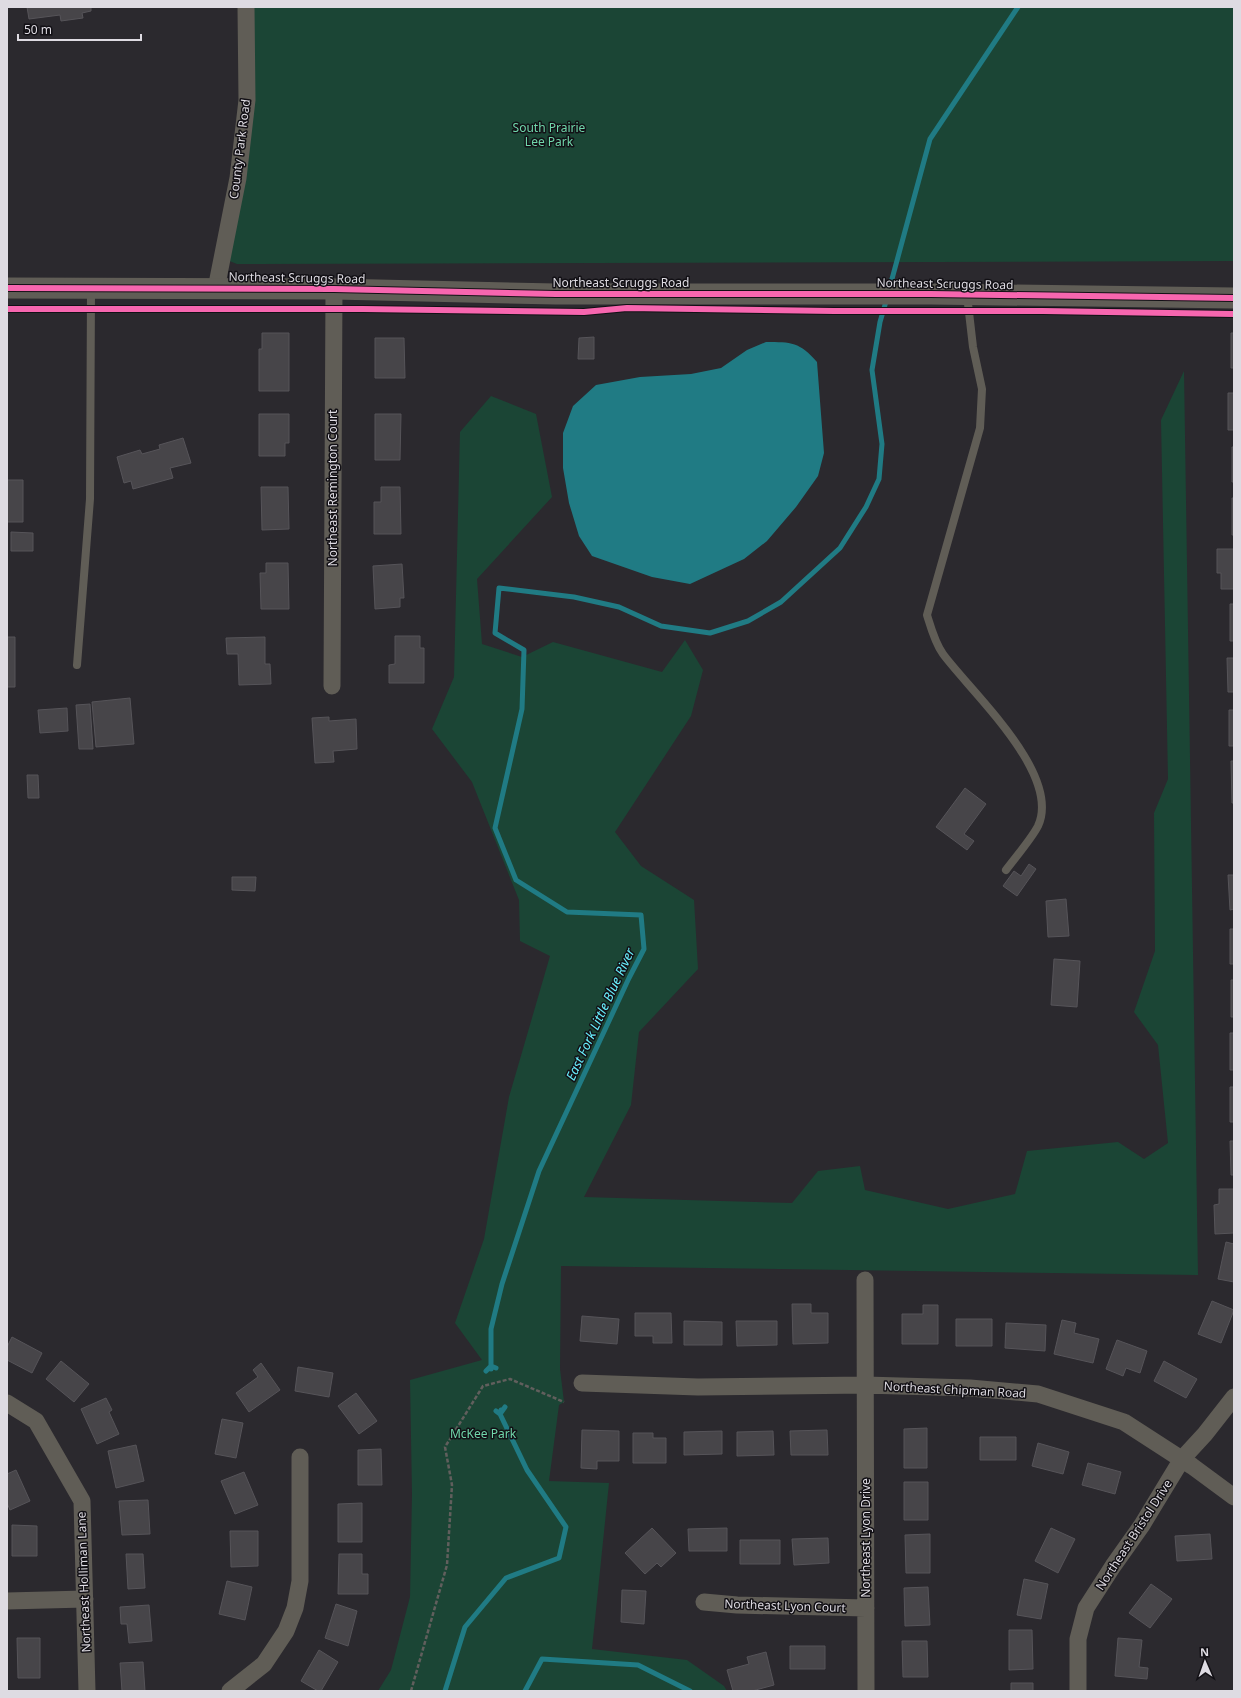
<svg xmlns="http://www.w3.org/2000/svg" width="1241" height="1698" font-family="'Noto Sans',sans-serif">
<rect width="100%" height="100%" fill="#2b292e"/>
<path fill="#1b4535" d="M246,7H1234V261L237,264L222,258L238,178Z
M1184,371L1198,1275L561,1266L560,1369L564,1402L559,1405L549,1481L609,1483L592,1649L687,1660L724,1686L727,1691H378L391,1670L410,1597L412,1494L410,1380L482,1360L455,1323L484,1239L509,1097L550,956L520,941L519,900L472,782L432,729L454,677L460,432L491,396L536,414L552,497L477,579L482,644L522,657L553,642L662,672L685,640L703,670L691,716L615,832L641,866L694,900L698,969L639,1032L631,1105L584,1197L792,1203L818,1171L860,1166L865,1190L948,1209L1015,1194L1027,1151L1118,1142L1144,1159L1168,1143L1158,1045L1134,1012L1155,951L1154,813L1168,779L1161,420Z"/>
<path fill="#207b84" d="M766,342C791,342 800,342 817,362L824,453L818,476L796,507L767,541L744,559L690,584L652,577L592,556L579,536L569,503L563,468V433L573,406L596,385L640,377L691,374L721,368L747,350Z"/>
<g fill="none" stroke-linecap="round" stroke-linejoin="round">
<path stroke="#207b84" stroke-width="5" d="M889,290L930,139L1018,7
M491,1369V1329L502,1284L539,1171L629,978L644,949L641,915L567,912L516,880L495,828L522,709L524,650L495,633L499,588L574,597L619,607L661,626L710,633L748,621L781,602L840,548L866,507L879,479L882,444L872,370L880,322L887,298
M486,1371L491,1366L496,1368
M496,1411L500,1414L505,1407
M445,1691L465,1627L506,1578L559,1558L566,1527L527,1470L500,1414L501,1410
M525,1691L542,1659L638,1665L690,1691"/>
</g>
<path fill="#474549" stroke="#565459" d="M27,7H91V11L82,13L83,18L61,21L60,15L29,19Z
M262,333H289V391H259V349H262Z
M1231,333H1234V368H1231Z
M594,337V359H578L579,338Z
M375,338H404L405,378H375Z
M1228,393H1234V430H1228Z
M259,414H289V443H285V456H259Z
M375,414H401L400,460H375Z
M183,438L191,463L170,468L173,478L133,489L131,481L124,483L117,457L140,450L142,454L160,449L159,445Z
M1232,447H1234V482H1232Z
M7,480H23V522H7Z
M261,487H288L289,529L262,530Z
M381,487H400L401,534H374V502H381Z
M1232,498H1234V535H1232Z
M11,532L33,533V551H11Z
M1217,549H1234V589H1221V573H1217Z
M266,563H288L289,609H261L260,573H266Z
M402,564L404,598H400V607L375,609L373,566Z
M1230,604H1234V641H1230Z
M395,636H420V648H424V683H389V665L395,664Z
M7,637H15V687H7Z
M265,637V664H270L271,684L239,685L238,654H227L226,638Z
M1227,658H1234V692H1228Z
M130,698L134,744L96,747L92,702Z
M90,704L93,749H79L76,705Z
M67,708L68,731L40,733L38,710Z
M1229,710H1234V746H1229Z
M329,717V721L356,719L357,749L333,751L334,762L315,763L312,718Z
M1231,761H1234V803H1232Z
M27,775H38L39,798H28Z
M965,788L986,804L964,834L974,841L967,850L936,827Z
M1029,864L1036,869L1017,896L1003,886L1014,871L1021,876Z
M1228,875H1234V909L1230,910Z
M232,877H256L255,891L232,890Z
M1066,899L1069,936L1048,937L1046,901Z
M1230,929H1234V964H1230Z
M1054,959L1080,961L1077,1007L1051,1005Z
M1231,980H1234V1017H1231Z
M1230,1033H1234V1070H1230Z
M1230,1087H1234V1122H1230Z
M1230,1141H1234V1175H1231Z
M1219,1189H1234V1233L1215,1234L1214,1205L1219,1204Z
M1226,1242L1234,1244V1282L1218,1279Z
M1212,1301L1234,1310L1221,1343L1198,1334Z
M792,1304H811V1313H828V1343L793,1344Z
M923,1305H938V1344H902V1314H923Z
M635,1313H671L672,1343H653V1336H635Z
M582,1316L619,1319L617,1344L580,1341Z
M956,1319H992V1346H956Z
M1062,1320L1076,1323L1074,1333L1099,1339L1093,1363L1054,1354Z
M684,1321L722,1322V1345H684Z
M736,1321H777V1345L737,1346Z
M1006,1323L1046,1325L1045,1351L1005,1348Z
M12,1337L42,1353L32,1373L7,1360V1347Z
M1117,1340L1147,1351L1140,1373L1126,1368L1123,1376L1106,1369Z
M61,1361L89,1384L74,1402L46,1379Z
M1164,1361L1197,1379L1186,1398L1154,1381Z
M261,1363L280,1390L249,1412L236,1393L258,1377L253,1370Z
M298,1367L333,1373L329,1397L295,1391Z
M356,1393L377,1421L359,1434L338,1406Z
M106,1398L112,1410L109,1412L119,1434L97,1444L81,1409Z
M222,1419L243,1423L236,1458L215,1454Z
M927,1428V1468H904V1429Z
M582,1430L619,1431V1461H597V1469L581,1468Z
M827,1430L828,1455H791L790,1431Z
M722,1431V1454L684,1455V1432Z
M773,1431L774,1455L737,1456V1432Z
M633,1433H653V1438H666V1463H633Z
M980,1437H1016V1460H980Z
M1038,1443L1069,1452L1063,1474L1032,1466Z
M136,1445L144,1481L116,1488L108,1451Z
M381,1449L382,1485H358V1450Z
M1088,1463L1121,1472L1115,1494L1082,1485Z
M16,1470L30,1501L10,1510L7,1503V1474Z
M244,1472L258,1505L235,1514L221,1481Z
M904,1482H928V1520H904Z
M148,1500L150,1534L122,1535L119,1501Z
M362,1503V1542H338V1504Z
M12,1525L37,1526V1556H12Z
M652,1528L676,1553L661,1567L657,1563L645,1574L625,1553Z
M727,1528V1551H689L688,1529Z
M1051,1528L1075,1539L1058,1573L1035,1561Z
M230,1531H258V1566L231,1567Z
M930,1534V1573H906L905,1535Z
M1210,1534L1212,1559L1177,1561L1175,1536Z
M828,1538L829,1563L794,1565L792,1539Z
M740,1540H780V1564H740Z
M126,1554H143L145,1588L128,1589Z
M339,1554H362V1574H368V1594H338Z
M1024,1579L1048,1584L1041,1619L1017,1615Z
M227,1581L252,1587L245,1620L219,1614Z
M1151,1584L1172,1599L1150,1628L1129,1613Z
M928,1587L930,1625L905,1626L904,1588Z
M622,1590L646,1591L644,1624L621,1622Z
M336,1604L357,1611L348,1646L325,1638Z
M149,1605L152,1641L129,1643L127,1624H121L120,1607Z
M1009,1630H1032L1033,1669L1009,1670Z
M17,1638H40V1678H18Z
M1118,1638L1142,1640L1139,1667L1148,1668L1147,1679L1115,1676Z
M902,1641H927L928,1677H903Z
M790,1646H825V1669H790Z
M319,1650L338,1662L321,1691H318L301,1681Z
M766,1652L774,1685L752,1691H733L727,1670L749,1664L747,1657Z
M143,1662L145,1691H122L120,1663Z
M1011,1683H1033V1691H1011Z"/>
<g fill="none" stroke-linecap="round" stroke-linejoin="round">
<path stroke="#615f5d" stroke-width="2.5" stroke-dasharray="4 2" stroke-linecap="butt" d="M411,1691L447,1565L452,1485L445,1447L483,1386L510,1379L564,1402"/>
<path stroke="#605d56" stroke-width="8" d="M967,295L973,347L982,389L980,428L927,615C931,628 935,643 943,654C971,692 1062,774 1038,826C1032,838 1015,858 1006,870
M77,665L90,499L91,289"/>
<path stroke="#605d56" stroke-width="17" d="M216,289L238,178L247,100L246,7
M332,686L334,289
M865,1280L866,1691
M582,1383L698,1387L865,1385L970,1388L1038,1394L1124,1422L1192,1466L1234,1497
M7,1403L36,1421L82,1501L87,1691
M7,1601L85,1599
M704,1602L737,1605L866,1608
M230,1691L264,1664L286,1631L295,1608L300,1581V1457
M1078,1691V1639L1086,1608L1113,1566L1142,1525L1182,1459L1205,1434L1234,1397"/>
<path stroke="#605d56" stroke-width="21" d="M7,288L334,289L556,294H931L1234,298"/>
<defs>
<path id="cycleway" d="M7,288L334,289L556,294H931L1234,298
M7,309H363L584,312L627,308L834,311H1043L1234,314"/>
</defs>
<use href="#cycleway" stroke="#121015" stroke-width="8"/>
<use href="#cycleway" stroke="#f766af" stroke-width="6"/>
</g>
<g text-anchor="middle" stroke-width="3" stroke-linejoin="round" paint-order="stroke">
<g font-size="12" fill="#70d7ab" stroke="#121015">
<text x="549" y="132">South Prairie<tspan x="549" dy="14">Lee Park</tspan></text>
<text x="483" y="1438">McKee Park</text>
</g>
<g font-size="12" fill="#dedbe2" stroke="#121015">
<text transform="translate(240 149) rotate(-83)" y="4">County Park Road</text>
<text transform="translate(297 278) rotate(1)" y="4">Northeast Scruggs Road</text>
<text x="621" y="287">Northeast Scruggs Road</text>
<text transform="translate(945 284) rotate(1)" y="4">Northeast Scruggs Road</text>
<text transform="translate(333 488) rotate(-90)" y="4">Northeast Remington Court</text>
<text transform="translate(955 1390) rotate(3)" y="4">Northeast Chipman Road</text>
<text transform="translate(1134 1535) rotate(-57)" y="4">Northeast Bristol Drive</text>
<text transform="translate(866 1538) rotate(-90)" y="4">Northeast Lyon Drive</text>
<text transform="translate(84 1582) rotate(-92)" y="4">Northeast Holliman Lane</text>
<text transform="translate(785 1606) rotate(2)" y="4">Northeast Lyon Court</text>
</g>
<g font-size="13" font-style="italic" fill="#68eefc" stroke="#121015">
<text transform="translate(600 1014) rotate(-65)" y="5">East Fork Little Blue River</text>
</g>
</g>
<rect width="1241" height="1698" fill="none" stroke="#dedbe2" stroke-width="16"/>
<g transform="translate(1205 1662) rotate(358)" stroke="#121015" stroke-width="3" paint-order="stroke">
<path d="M0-3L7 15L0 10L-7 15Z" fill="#dedbe2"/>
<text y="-6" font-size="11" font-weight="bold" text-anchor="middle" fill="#dedbe2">N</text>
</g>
<path d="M18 34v6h123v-6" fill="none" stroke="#dedbe2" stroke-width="2"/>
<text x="24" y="34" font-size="12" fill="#dedbe2" stroke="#121015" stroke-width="3" paint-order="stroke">50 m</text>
</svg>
